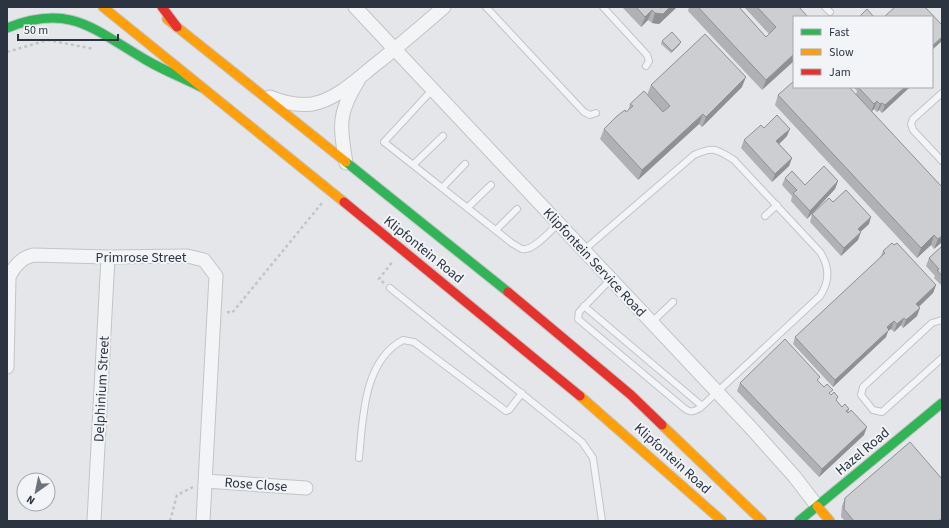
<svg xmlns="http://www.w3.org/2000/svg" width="949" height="528" font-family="'Source Sans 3',sans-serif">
<rect width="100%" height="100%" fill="#e4e6e9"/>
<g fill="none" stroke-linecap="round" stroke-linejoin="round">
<defs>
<path id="lane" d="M486,7L584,112L590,115L596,113
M603,7L647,55L649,61L646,66
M825,7L830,12
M433,89L384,142L513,244C516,245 519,248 522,249C533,252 551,230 559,223
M942,93L913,119L911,124L913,130L942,161
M413,165L443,136
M442,188L465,164
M467,208L491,185
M765,216L777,205
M496,230L517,209
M584,250L694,155C714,146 716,149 734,160L820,252C830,267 830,281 820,296L700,408C693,412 690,413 684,408L578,319L579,312L611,279
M390,288L582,442L593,458L602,521
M584,306L702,406
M942,320L932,323L863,387L861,395L873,410L882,412L942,358
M652,322L673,302
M359,458C363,419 363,361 403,340L414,342L506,411L509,410L522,393"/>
<path id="street" d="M355,7L752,429L794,476L817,506
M270,97C284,103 296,106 312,104C336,100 357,79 376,64C399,46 421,27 444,7
M346,163C340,127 337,114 358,81
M7,367L9,277C14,266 21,258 33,255L108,257L187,256L204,260L216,276L203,521
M205,481L306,488
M94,521L108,257"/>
<path id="fast" d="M7,28C70,3 93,29 146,60C163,70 183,78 201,87
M346,162L508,292
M799,521L942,403"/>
<path id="slow" d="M103,7L344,202
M167,19L346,162
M580,396L722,521
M662,425L762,521
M817,506L830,521"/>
<path id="jam" d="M162,7L177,27
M344,202L580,396
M508,292L631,395L662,425"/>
</defs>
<use href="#lane" stroke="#c2c4c7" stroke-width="8"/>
<use href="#street" stroke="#c2c4c7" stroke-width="15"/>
<use href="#fast" stroke="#c2c4c7" stroke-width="11"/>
<use href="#slow" stroke="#c2c4c7" stroke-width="11"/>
<use href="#jam" stroke="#c2c4c7" stroke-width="11"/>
<path stroke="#c2c4c7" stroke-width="2.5" stroke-dasharray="3 3" stroke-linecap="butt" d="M7,52L48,40L94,49
M384,283L379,279L393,261
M227,312L232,313L322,203
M170,521L177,495L193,487"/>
<use href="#lane" stroke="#f3f4f5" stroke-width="6"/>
<use href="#street" stroke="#f3f4f5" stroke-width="13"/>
<use href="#fast" stroke="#30b455" stroke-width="9"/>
<use href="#slow" stroke="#ff9f0a" stroke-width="9"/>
<use href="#jam" stroke="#e5322d" stroke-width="9"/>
</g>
<path fill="#afb1b4" d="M622,7H677L659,24L652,23L648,20L641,27Z
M689,7H739L766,37L769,34L744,7H799L762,90L688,11Z
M662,41L680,44L671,53L661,44Z
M651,85L742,87L702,127L699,124L638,180L600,139L604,129L628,111L630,104L647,95Z
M853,87H910L882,113L879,110L877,112L874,109L872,111L942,242L934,249L931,245L917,258L775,105L778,95L856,94L857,91Z
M764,128L787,136L779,144L792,158L789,166L772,182L741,148L744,140Z
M785,178L805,185L838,181L835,189L807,219L791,201L792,196L782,185Z
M833,202L869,224L860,232L858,240L841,256L810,222L812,214Z
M942,246V286L934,278L935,276L926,266L929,258Z
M883,251L936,285L933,293L919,307L917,316L903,328L901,325L894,332L891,329L888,331L886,337L833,387L793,344L795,337L880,258Z
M818,381L842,407L849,409L848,413L864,435L819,477L737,391L740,383Z
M845,498L942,521H845L841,517L842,506Z"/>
<path fill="#8f9092" d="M670,7H677L659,24L652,23L655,13Z
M652,10L648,20L641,27L645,17Z
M942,37V41L932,50V46Z
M681,42L680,44L671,53L672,51Z
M794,54V61L762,90L766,80Z
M746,77L742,87L702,127L706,117Z
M905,87H910L882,113L885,105Z
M877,101L874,109L871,112L874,104Z
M882,103L879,110L877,112L880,104Z
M703,114L699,124L638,180L642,170Z
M790,129L787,136L774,149L776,141Z
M792,158L789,166L772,182L775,174Z
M838,181L835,189L807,219L810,211Z
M871,217L869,224L855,237L858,229Z
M861,232L858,240L841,256L844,248Z
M934,235L931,245L917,258L921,248Z
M942,236V242L934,249L938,239Z
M936,285L933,293L913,312L916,304Z
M920,308L917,316L903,328L906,320Z
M904,318L901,325L894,332L897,324Z
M894,321L891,329L888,331L886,337L833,387L835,380Z
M867,427L864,435L819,477L822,469Z"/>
<path fill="#ccced1" stroke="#8f9092" d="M636,7H659L661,8V7H670L663,14L655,13L652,10L645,17Z
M698,7H739L766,37L776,27L757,7H799L808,17H794V54L766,80Z
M895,7H925L942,25V37L932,46V17H884Z
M867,9L874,17H859Z
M672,32L681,42L672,51L662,41Z
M705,34L746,77L706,117L703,114L642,170L604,129L617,116L625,110L626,112L633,106L630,104L644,91L663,112L670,106L651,85Z
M794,81V87H849L942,187V236L938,239L934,235L921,248L778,95Z
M858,87H905L885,105L882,103L880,104L877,101L874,104Z
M777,115L790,129L776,141L792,158L775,174L744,140L761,125L764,128Z
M824,166L838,181L810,211L793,193L797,190L785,178L792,171L805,185Z
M846,190L871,217L858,229L861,232L844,248L812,214L829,198L833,202Z
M892,243L894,245L897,243L936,285L916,304L920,308L906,320L904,318L897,324L894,321L887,327L889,330L835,380L795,337L885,253L883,251Z
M942,246V276L937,270L939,269L929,258Z
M785,339L820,377L817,380L824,387L827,384L833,390L829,393L831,395L834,392L838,397L836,400L842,407L845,404L849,409L846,411L848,413L851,410L867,427L822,469L740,383Z
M910,442L942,479V518L938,521H854L844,509L845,498Z"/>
<g text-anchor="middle" stroke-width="4" stroke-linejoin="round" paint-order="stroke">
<g font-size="14" fill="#2c3441" stroke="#f2f4f7">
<text transform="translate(424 249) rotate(39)" y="5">Klipfontein Road</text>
<text x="141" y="262">Primrose Street</text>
<text transform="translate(595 262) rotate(47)" y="5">Klipfontein Service Road</text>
<text transform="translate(101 389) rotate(-87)" y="5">Delphinium Street</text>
<text transform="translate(862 451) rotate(-40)" y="5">Hazel Road</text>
<text transform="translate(673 458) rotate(42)" y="5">Klipfontein Road</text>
<text transform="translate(256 484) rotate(4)" y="5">Rose Close</text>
</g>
</g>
<rect width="949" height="528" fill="none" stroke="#2c3441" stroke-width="16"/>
<rect x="793" y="16" width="140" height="72" fill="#f2f4f7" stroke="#a3a7ae"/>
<rect x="801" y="29" width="20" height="6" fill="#30b455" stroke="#a3a7ae"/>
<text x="829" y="36" font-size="12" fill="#2c3441">Fast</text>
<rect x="801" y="49" width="20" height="6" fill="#ff9f0a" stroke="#a3a7ae"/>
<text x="829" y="56" font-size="12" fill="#2c3441">Slow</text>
<rect x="801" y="69" width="20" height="6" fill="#e5322d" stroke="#a3a7ae"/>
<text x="829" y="76" font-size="12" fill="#2c3441">Jam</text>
<g transform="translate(36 492) rotate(213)"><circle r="19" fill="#f2f4f7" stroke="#a3a7ae"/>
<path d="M0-3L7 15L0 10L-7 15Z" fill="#6c727c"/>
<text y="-6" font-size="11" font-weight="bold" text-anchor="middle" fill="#2c3441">N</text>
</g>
<path d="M18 34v6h100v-6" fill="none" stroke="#2c3441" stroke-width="2"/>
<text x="24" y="34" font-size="12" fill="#2c3441" stroke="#f2f4f7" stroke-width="3" paint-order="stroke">50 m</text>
</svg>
